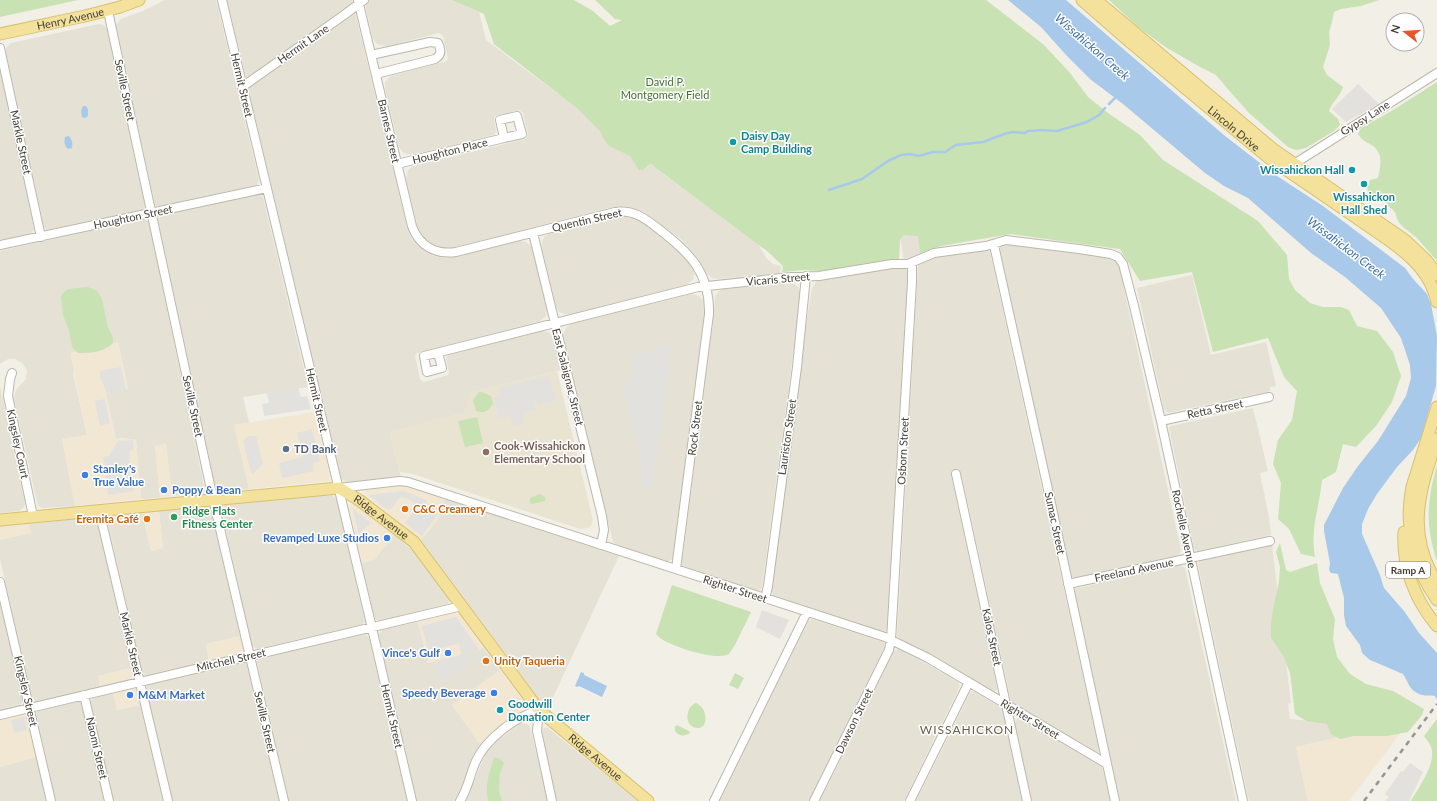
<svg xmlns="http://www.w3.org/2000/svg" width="1437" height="801" font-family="Lato,sans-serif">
<rect width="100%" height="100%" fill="#f1efe6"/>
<path fill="#e5e1d5" d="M165,0H216L259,180L257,185L160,206H156L155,204L116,25L121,19L145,10Z
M227,0H352L353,4L350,8L247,80Z
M364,0H452L479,12L486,40L604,128L667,177L757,242L766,258L773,264L781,266L780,273L717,279L712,278L707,274L697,257L681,239L644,212L635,208L625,206L609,208L451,248L441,247L433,244L425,238L418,227L406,179L408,170L413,166L526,139L528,134L523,113L519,110L495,116L494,119L496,131L495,134L493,135L412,155L404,153L399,147L385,88V82L391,76L447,61L448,58L443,36L439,33L388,46L379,45L376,43L373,38Z
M355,12L407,228L411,237L417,245L426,252L434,256L446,258L458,256L519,241L526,242L530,245L532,249L547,309L546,316L540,321L417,353L415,356L420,379L424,382L448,375L449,372L446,359L448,355L543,331L548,332L554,338L561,370L472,392L464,413L390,432L401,477L347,482L343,480L341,477L248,87L290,56Z
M99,24L104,25L107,29L145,207L142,210L47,230L44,227L6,52V48L11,43Z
M0,70L34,229L31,234L0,241Z
M257,195H260L263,197L308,387L243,397L249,423L234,425L249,489L219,492L216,490L158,219L162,215Z
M915,212L922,255L914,260L904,261L897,216Z
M623,216L631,217L640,221L680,252L693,268L694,273L693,280L686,285L572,314H565L559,312L556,306L542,248V242L544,237L549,234L615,217Z
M144,219L148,221L149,223L205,491L201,494L172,496L166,444L155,446L160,498L141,499L136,440L122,438L116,439L106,394L128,389L118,342L73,373L87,435L62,439L75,506L42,508L38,506L37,502L14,398L16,390L26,379L27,370L22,363L15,359H8L0,364V251Z
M1003,244L1107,257L1118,261L1181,550L1179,555L1074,578L1071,577L999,246Z
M988,250L990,252L1099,750L1097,753L1011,701L961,472L951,475L997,689L995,691H992L933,655L900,639L897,636L918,265L919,263L928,258L967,252Z
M899,266L905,267L908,273L887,628V630L883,632L774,596L771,592L799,386L806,325L812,288L817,281L820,279Z
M1192,275L1211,355L1266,342L1276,386L1270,387V391L1168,413L1164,409L1137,288Z
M787,282L793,283L798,287L801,295L762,587L760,590L757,591L685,567L682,565V562L713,324L715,296L719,291L724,288Z
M691,294L699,296L703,300L704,313L673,557L671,560L667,562L617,545L613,542L563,334L567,327L571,324Z
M0,386L25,504L23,508L19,511L0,513Z
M1253,408L1268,471L1260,473L1269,517L1271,535L1197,551L1194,548L1169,428L1171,426Z
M326,495L333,496L337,500L365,622L361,625L256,649L252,645L221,508L225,505Z
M444,499L619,556L547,710L421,540L438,519Z
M206,507L209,508L211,511L240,636L206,644L209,661L145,675L142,671L107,519L111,516L142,513L151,551L163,548L159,511Z
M93,517L95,518L97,521L131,668L99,676L100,686L35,701L32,697L0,559V540L31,533L29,524Z
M394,535L412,550L449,600L448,604L380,621L375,619L362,563L375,559Z
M1272,545L1291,703L1288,704L1290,719L1379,728L1296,747L1308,801H1249L1198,565L1199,562L1201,560Z
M1180,565L1185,568L1236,801H1120L1074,589Z
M0,602L23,700L21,704L0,709Z
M812,619L883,642L885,646L809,801H719L808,622Z
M418,622L428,663L479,650L483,647L500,670L452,705L477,739L476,740L481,744L472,758L462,787L454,801H417L379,635L381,630Z
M364,634L367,635L369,638L407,801H289L257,662L260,658Z
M899,649L929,665L958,682L960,686L904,801H820L894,651Z
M242,663H245L247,665L279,801H172L146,689L147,686L150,684Z
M974,691L1002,708L1022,801H916L970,693Z
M113,693L117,710L140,705L163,801H113L90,703L93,698Z
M79,701L82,703L106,801H56L36,713L38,711Z
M1018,718L1034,727L1102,767L1110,801H1032L1015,724L1016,720Z
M524,723L529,725L530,728L548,801H466L485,754L497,741L520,724Z
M546,727L548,728L638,801H557L542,733L543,729Z
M36,757L46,801H0V767Z"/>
<path fill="#f1e7d3" d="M118,342L128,389L106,394L116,439H133L136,440L141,499L75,506L62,439L87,435L70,353Z
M314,412L330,477L329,481L249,489L234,425Z
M166,443L172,496L160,498L155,446Z
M403,486L444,499L438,519L421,540L364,494L365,491L367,490Z
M351,504L355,505L394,535L375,559L362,563L349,508Z
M159,511L163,548L151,551L142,513Z
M29,524L31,533L0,540V526Z
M456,613L460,615L483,647L479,650L469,653L428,663L418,622Z
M240,636L243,648L242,652L209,661L206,644Z
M131,668L133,674L131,679L100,686L98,676Z
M500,670L523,701L524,706L521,711L492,732L481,744L476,740V739L452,705Z
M132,689H135L137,691L140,705L117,710L113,693Z
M24,714L27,718L36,757L0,767V719Z
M1379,728L1402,731L1349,801H1308L1296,747Z"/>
<path fill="#e9e4d1" d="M557,371L593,520L591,526L588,528L580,529L413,474L400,472L390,432L464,413L472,392Z"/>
<path fill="#c8e2b3" d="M0,0H78L0,17Z
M452,0H574L593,11L610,26L622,20L615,19L595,0H986L1044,45L1070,73L1088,97L1108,113L1140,135L1163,160L1258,221L1287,255L1289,279L1295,290L1310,303L1323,307H1341L1349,310L1357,326L1377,331L1393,352L1401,376L1392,402L1376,426L1356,447L1343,444L1336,472L1322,480C1319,509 1310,528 1315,557L1301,554L1289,529L1278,519L1281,483L1273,464L1278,440L1292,420L1297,391L1284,377L1268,338L1213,352L1192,272L1140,281L1120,249L1010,234L941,246L920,253L918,236L903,235L900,240L899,259L860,264V266L820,271L804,270L782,272L783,266L767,251L653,166V165L649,164L643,170H639L630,156L622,152L609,146L603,138L600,131L578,109L494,44L484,14Z
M1109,0H1379L1361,6L1341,9L1334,12L1332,22L1329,32L1330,45L1323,67L1327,75L1343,87C1340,97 1332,102 1329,111L1338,119L1340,125L1334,131L1306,148L1296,150L1288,147L1249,113L1227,88L1216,75L1200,67L1167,48L1138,27Z
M1437,82V261L1417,238L1403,227L1398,221L1395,212L1381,199L1369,194L1367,188L1370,180L1378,178C1381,164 1384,152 1370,144C1364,141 1361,139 1358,134L1361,128L1390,112Z
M88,287L97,291L102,299L108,328L113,337V343C103,353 90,353 78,353L72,347L69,330L63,315L61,296L65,291L68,289Z
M479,392H482L491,396L493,404C488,411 484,414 476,411L473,400Z
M477,417L483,443L465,447L458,421Z
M1437,465V561C1425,524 1427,501 1437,465Z
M540,494L545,497V501L532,504L530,503V498Z
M1280,543L1286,570L1290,572L1317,563L1320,583L1335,619L1333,639L1337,657L1350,674L1366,684L1393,691L1424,709L1422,715L1408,732L1387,736H1354L1340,739L1331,734L1327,724L1306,721L1295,714L1290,673L1283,655L1271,638V624L1274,604L1279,582L1280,567L1276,552Z
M672,585L751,612L735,645L729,654C726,655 723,656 720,656C706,657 664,645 656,634Z
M735,673L744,678L738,689L729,685Z
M696,703C701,706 704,708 705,715C709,735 683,730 688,713C689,708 691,705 696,703Z
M1437,719V801H1411C1419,787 1437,763 1431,747C1430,743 1426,739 1424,736Z
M677,725L689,731L690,733C685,737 678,736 675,731V727Z
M495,757L500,759L504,763L500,773L499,791L502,801H488C485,786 489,772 494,758Z"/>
<path fill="#e3e1de" d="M1358,84L1379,104L1346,122L1332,109Z
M672,345L653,489L643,486L639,468L640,467L641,457L623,381L630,380L635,372L632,355Z
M121,367L126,390L107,394L100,376V371Z
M549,376L556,401L538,405L536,400L534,399L536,410L522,413L524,424L513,426L510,416L499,419L494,398L501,396L498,388Z
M298,388L301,397L307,396L311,409L264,416L262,404L269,403L267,393Z
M105,399L110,423L100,426L95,401Z
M312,429L320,461L313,464L314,471L282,478L279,463L303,457L297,433Z
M249,436H256L263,464L253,474L251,472L243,441Z
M133,440L134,450L129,451L133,491L108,495L106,473L103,457L109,456L118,441Z
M403,491L427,500L426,503L439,507L436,517L422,536L405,523L415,510L414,509L417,505L407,498L400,497L392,508L388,510L371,497L370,495Z
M354,510L371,523L359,534L353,511Z
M762,610L789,620L780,639L756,627Z
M456,617L479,650L469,653L468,668L454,671V673L448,677L440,679L436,661L461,655L459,643L438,649V648L428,650L422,626Z
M24,717L27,730L14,733L11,720Z
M1410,763L1423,772L1409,801H1385L1389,797L1385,794L1401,771L1403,772Z"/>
<path fill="#a8c9e9" d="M1008,0H1066L1225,136L1277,176L1323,206L1405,268L1414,280L1427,294L1431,304L1437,336L1436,386L1421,438L1413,450L1397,467L1377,494L1368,509L1362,524V534L1380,575L1384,588L1404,611L1419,633L1437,653V700L1435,696C1431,695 1427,696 1422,695C1409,691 1409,683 1403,674L1370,660L1362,653L1360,645L1346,626L1344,615V598L1338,574L1331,573L1329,570L1330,563L1324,531V525L1343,488L1358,466L1378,441L1406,396L1411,378L1410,365L1401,338L1381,308L1345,277L1311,253L1248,198L1224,186L1205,173L1123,104L1090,79L1067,56L1041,27Z
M83,106H86L88,109V116L85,118L82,117L81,111Z
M69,136C72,140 73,143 72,148L68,149C64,145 64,142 65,137Z
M581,672L584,673V675L607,686L602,697L579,686L577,687L575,686Z"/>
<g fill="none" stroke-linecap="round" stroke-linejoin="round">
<path stroke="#a8c9e9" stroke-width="2.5" d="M1109,104L1117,96
M829,190L862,179L888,161L901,155L910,154L919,156L933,152H945L956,145L983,142L1004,134L1013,132L1025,133L1028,131L1041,130L1057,131L1087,122L1099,115L1105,108"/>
<defs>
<path id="minor" d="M222,0L372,628L412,801
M358,0L412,226C419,246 436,255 456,252L615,212C634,209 646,219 660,230C690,253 710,273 709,314L676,569
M108,11L213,499L284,801
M0,48L41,237
M371,55L430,42L438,43C441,49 442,55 435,59L376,74
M242,87L344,15L364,0
M517,116L522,134L504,138L500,120Z
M397,164L504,138
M1294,164L1437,73
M533,233L602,516L604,530L601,545
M0,245L267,188
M994,245L1049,494L1115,801
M438,353L442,368L427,372L424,356L698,287L791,277L819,276L892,264H908L934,253L986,246L1006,240L1079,249L1111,254L1118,257L1123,264L1134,306L1161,421L1243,801
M12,373L10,379L8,396L33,516
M1161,421L1269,397
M956,474L1027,801
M339,488L400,481L408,482L885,637L928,658L1107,764
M99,510L168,801
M0,582L51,801
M1068,584L1270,541
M765,599L768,586L797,367L806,276
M84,695L109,801
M0,715L462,606
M460,801C468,789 470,774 476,761C486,739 515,717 539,710L537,731L552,801
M714,801L807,612
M814,801L889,650L891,640L912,282V263
M910,801L969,682"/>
<g id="major">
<path id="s1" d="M1082,0L1130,42L1269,158L1390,241C1412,257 1431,274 1437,302"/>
<path d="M1096,0L1273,149L1405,240L1427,261L1437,275"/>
<path id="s2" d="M0,34L85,16L120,7L139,0"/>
<path d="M1437,407L1412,487C1404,527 1413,566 1437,600"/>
<path d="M1437,439C1420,490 1405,533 1437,583"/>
<path id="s3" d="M0,520L339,488L359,500L414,542L539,710L648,801"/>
<path d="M1404,532C1402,567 1415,600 1437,626"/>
</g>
</defs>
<use href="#minor" stroke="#bcb7aa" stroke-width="10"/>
<use href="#major" stroke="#d7c16e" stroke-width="13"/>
<use href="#minor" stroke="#fff" stroke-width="8"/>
<use href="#major" stroke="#f4e29c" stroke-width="11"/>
<path stroke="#959595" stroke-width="2.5" stroke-dasharray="5 5" stroke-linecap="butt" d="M1364,801L1437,704"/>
</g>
<g fill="#0f9aa8" stroke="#fff" stroke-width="1.5">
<circle cx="733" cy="142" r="4"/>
<circle cx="1352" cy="170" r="4"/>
<circle cx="1364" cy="184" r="4"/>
<circle cx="500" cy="710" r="4"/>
</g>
<circle fill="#5c6f8a" stroke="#fff" stroke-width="1.5" cx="286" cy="449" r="4"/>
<circle fill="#8d6e63" stroke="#fff" stroke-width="1.5" cx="486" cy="452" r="4"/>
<g fill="#3f7fe0" stroke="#fff" stroke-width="1.5">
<circle cx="85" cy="475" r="4"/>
<circle cx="164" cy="490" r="4"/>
<circle cx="387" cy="538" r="4"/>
<circle cx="448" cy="653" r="4"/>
<circle cx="494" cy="693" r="4"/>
<circle cx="130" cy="695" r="4"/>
</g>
<g fill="#e8710a" stroke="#fff" stroke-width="1.5">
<circle cx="405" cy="509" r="4"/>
<circle cx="147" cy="519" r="4"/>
<circle cx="486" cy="661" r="4"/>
</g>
<circle fill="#2e9e5b" stroke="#fff" stroke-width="1.5" cx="174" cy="517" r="4"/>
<g text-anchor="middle" stroke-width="3" stroke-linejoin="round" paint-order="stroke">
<rect fill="#fff" stroke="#7b7972" stroke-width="1" x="1386" y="562" width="44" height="16" rx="3"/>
<g font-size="10" font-weight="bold" fill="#433f36">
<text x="1408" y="574">Ramp A</text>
</g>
<g font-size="11" fill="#433f36" stroke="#fff">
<text dy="4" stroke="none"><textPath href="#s2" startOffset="72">Henry Avenue</textPath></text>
<text transform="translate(303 44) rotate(-35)" y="4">Hermit Lane</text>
<text transform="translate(242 85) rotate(77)" y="4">Hermit Street</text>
<text transform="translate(125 90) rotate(78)" y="4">Seville Street</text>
<text transform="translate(1365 118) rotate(-32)" y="4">Gypsy Lane</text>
<text dy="4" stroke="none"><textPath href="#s1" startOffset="199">Lincoln Drive</textPath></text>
<text transform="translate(389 131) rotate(77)" y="4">Barnes Street</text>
<text transform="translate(21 142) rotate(78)" y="4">Markle Street</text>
<text transform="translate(450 151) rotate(-14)" y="4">Houghton Place</text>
<text transform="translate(133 217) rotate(-12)" y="4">Houghton Street</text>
<text transform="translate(587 220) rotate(-13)" y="4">Quentin Street</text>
<text transform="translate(778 279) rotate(-5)" y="4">Vicaris Street</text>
<text transform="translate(568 377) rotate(76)" y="4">East Salaignac Street</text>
<text transform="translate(317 400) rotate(77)" y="4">Hermit Street</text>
<text transform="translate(193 406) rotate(78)" y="4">Seville Street</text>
<text transform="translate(1215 409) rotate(-12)" y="4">Retta Street</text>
<text transform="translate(695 428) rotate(-83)" y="4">Rock Street</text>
<text transform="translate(787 437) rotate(-82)" y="4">Lauriston Street</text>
<text transform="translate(18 444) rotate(78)" y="4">Kingsley Court</text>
<text transform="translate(903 451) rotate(-87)" y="4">Osborn Street</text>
<text dy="4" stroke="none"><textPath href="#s3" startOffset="392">Ridge Avenue</textPath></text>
<text transform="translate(1055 523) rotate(78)" y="4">Sumac Street</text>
<text transform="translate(1184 529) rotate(78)" y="4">Rochelle Avenue</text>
<text transform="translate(1134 570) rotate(-12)" y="4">Freeland Avenue</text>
<text transform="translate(735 589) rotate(18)" y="4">Righter Street</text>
<text transform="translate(992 637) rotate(78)" y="4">Kalos Street</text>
<text transform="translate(131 644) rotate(77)" y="4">Markle Street</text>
<text transform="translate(231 660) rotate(-13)" y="4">Mitchell Street</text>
<text transform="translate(26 691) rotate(77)" y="4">Kingsley Street</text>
<text transform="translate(392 716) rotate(77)" y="4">Hermit Street</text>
<text transform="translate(1030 719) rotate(31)" y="4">Righter Street</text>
<text transform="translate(854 721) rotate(-64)" y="4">Dawson Street</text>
<text transform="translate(265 722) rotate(77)" y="4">Seville Street</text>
<text transform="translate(97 748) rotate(77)" y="4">Naomi Street</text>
<text dy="4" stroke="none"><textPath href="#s3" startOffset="716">Ridge Avenue</textPath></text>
</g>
<g font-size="11" fill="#426f2f" stroke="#fff">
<text x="665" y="86">David P.<tspan x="665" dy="13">Montgomery Field</tspan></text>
</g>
<g font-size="11" font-weight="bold" fill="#0d838f" stroke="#fff" text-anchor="start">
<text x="741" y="140">Daisy Day<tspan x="741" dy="13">Camp Building</tspan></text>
<text x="1344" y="174" text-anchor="end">Wissahickon Hall</text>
<text x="1364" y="201" text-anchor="middle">Wissahickon<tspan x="1364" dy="13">Hall Shed</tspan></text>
<text x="508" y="708">Goodwill<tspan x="508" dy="13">Donation Center</tspan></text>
</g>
<g font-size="11" font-weight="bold" fill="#785e54" stroke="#fff" text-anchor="start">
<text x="494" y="450">Cook-Wissahickon<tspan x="494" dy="13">Elementary School</tspan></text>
</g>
<g font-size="11" font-weight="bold" fill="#4e5e75" stroke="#fff" text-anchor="start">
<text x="294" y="453">TD Bank</text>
</g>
<g font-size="11" font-weight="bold" fill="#366cbe" stroke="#fff" text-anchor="start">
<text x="93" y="473">Stanley's<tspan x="93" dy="13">True Value</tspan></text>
<text x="172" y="494">Poppy &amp; Bean</text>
<text x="379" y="542" text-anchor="end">Revamped Luxe Studios</text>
<text x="440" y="657" text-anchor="end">Vince's Gulf</text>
<text x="486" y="697" text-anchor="end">Speedy Beverage</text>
<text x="138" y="699">M&amp;M Market</text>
</g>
<g font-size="11" font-weight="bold" fill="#c56008" stroke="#fff" text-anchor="start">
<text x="413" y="513">C&amp;C Creamery</text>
<text x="139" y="523" text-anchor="end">Eremita Café</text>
<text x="494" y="665">Unity Taqueria</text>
</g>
<g font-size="11" font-weight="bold" fill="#27864d" stroke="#fff" text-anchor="start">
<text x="182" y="515">Ridge Flats<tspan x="182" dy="13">Fitness Center</tspan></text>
</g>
<g font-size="12" font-style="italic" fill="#3a6ea4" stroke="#fff">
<text transform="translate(1092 47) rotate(41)" y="4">Wissahickon Creek</text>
<text transform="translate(1346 248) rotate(37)" y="4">Wissahickon Creek</text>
</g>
<g font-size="12" letter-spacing="1" fill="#655e4e" stroke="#fff">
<text x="967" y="734">WISSAHICKON</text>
</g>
</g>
<g transform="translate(1405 32) rotate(287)"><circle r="19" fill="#ffffff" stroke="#b4b2af"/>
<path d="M0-3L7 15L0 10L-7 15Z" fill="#e5562a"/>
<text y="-6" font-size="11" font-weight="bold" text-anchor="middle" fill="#433f36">N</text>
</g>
</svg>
